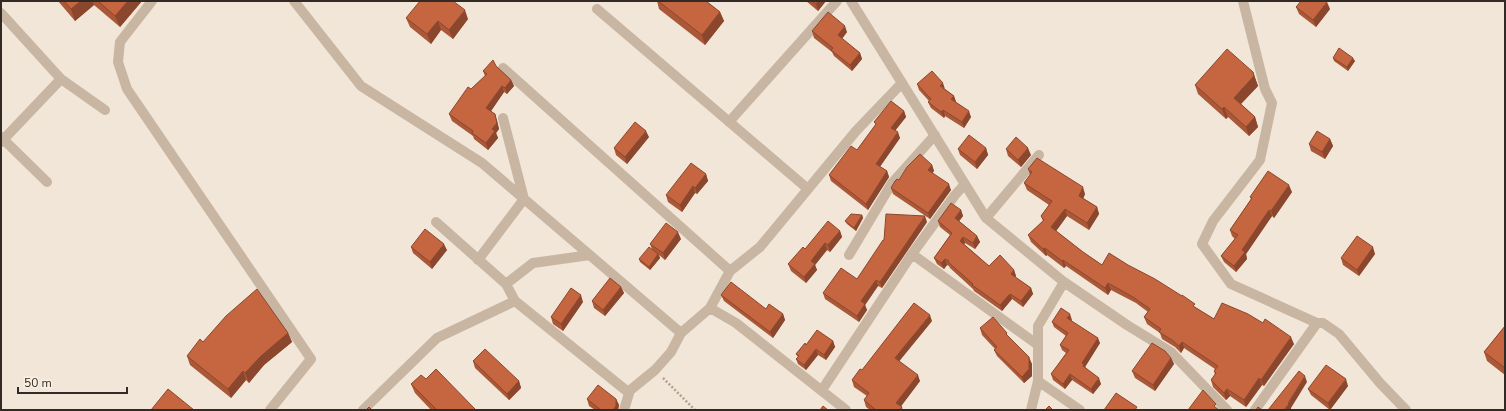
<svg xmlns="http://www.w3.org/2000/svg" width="1506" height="411" font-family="'Nunito Sans',sans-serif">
<rect width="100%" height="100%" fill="#f1e6d7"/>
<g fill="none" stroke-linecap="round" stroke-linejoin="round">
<path stroke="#b4a08e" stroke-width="2.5" stroke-dasharray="2 2" stroke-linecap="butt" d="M663,378L695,410"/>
<path stroke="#c8b6a3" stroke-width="10" d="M152,1L120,42L118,62L127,89L311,359L270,410
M294,1L361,86L482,163L681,333
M851,1L986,218L1064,282L1127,325L1171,352L1227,410
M1243,1L1265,89L1272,103L1260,160L1213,221L1202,244L1231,284L1317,323H1323L1339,334L1380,383L1406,410
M597,9L808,189
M1,13L61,79L1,142
M503,68L730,271
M61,79L105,110
M729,122L837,1
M1,137L47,182
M986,218L1039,155
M436,222L506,284L515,301L628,392L655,370L671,352L681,333L710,308L730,271L760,247L856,131L902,83
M912,254L1038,345
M849,255L892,183L935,135
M478,260L524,199L503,118
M506,284L533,263L590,255
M710,308L736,323L846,410
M1038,381L1080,410
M822,390L912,254L955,195L965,184
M363,410L437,338L515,301
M624,410L630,390
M1031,410L1038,381V326L1064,282
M1255,410L1317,323"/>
</g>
<path fill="#aa5837" d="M58,1H142L120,27L94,5L75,21Z
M657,1H706L720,12L724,21L705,45L659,9Z
M806,1H826L818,11Z
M1296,7L1330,9L1316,27L1299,14Z
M406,18L468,19L453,39L441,30L431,44L410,27Z
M812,31L847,32L842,39L860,53L862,59L852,71L834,56L832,52L814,38Z
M1333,58L1355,61L1348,71L1334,61Z
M496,66L511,80L514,86L507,94L504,92L491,111L497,120L499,129L496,133L498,138L488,150L474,139L473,136L452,121L449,114L471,89L485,76L483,71Z
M1253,72L1258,86L1241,104L1255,117L1258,127L1249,136L1228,117L1226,119L1198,94L1195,85Z
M917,84L945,89L954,96L956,102L971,117L964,128L945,116L944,118L931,108L928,102L929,101L919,90Z
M904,111L906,117L895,131L900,138L880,167L887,171L889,177L868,210L831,181L829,175L857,150L876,125L874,122Z
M649,137L627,164L616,155L614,148Z
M1330,139L1333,146L1325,159L1311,151L1309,144Z
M986,148L988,155L977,169L960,155L958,149Z
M1006,149L1031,155L1021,167L1008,156Z
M932,165L934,171L932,173L951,190L930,219L893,194L891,188L899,180Z
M1028,169L1085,194L1083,198L1097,207L1099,214L1089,230L1067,216L1056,231L1083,252L1102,265L1196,308L1214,319L1294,344L1264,386L1262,385L1246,407L1230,396L1226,400L1213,387L1211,380L1215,375L1214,371L1215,369L1184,348L1181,353L1175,347L1162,339L1160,333L1147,324L1144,317L1148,312L1136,303L1111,290L1108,295L1066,266L1064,268L1047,255L1046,256L1031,242L1028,235L1043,221L1041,216L1049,205L1027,190L1024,183L1030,175Z
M706,174L708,181L697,194L695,193L682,212L668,202L666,195Z
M1292,192L1274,218L1272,216L1246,254L1247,259L1236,272L1224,262L1221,256L1235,239L1232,236L1230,230L1251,199L1250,197Z
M961,210L963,216L959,221L977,236L980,242L975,249L965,243L964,244L989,266L1014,270L1016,276L1015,277L1031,288L1033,294L1023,307L1012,299L1002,311L974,291L973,289L950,268L949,266L947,265L944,269L937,264L934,258L950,235L940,227L938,221Z
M862,215L863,218L856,231L847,224L845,221Z
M927,222L882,288L878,286L865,305L867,310L859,322L825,299L823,293L857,279L884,240Z
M840,231L842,237L830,252L827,250L815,265L817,270L806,283L791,271L788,264L805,249Z
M681,239L665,260L659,255L660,258L650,270L640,262L639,259L652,249L650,244Z
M411,247L447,250L432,269L413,253Z
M1375,254L1359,276L1343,265L1341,258Z
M621,287L624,293L605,316L594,308L592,301Z
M721,295L766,309L783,314L785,320L773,338L724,301Z
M583,302L563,331L553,324L551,317Z
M1072,320L1071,321L1100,343L1085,367L1101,384L1093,394L1072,380L1065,389L1053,380L1051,374L1066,353L1062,350L1060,345L1066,336L1054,327L1052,322Z
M932,321L899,361L920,381L901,406L903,410H870L866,407L864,400L867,396L854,387L852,380L862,370Z
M1505,326V375L1487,361L1484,352Z
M980,328L1009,338L1032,364V376L1024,383L997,356L994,350L995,349L982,335Z
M288,333L292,342L264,365L249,383L246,380L231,398L190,365L187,356L203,342Z
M833,341L835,347L826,360L818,355L806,370L798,364L796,359L798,357L796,354L806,345Z
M1171,358L1174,364L1155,391L1135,378L1132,371Z
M473,361L519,381L521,388L509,400L475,368Z
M426,379L476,410H431L415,393L411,384Z
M1348,386L1330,410L1311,395L1308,389Z
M587,399H616L619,405L618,410H595L589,406Z"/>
<path fill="#8b472d" d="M81,1H92L94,5L75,21L71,9Z
M128,1H142L120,27L115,16Z
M818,1H826L818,11L816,4Z
M1327,2L1330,9L1316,27L1313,20Z
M465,10L468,19L453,39L449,30Z
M720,12L724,21L705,45L702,35Z
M438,21L441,30L431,44L427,34Z
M845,26L847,32L840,41L838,35Z
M860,53L862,59L852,71L850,65Z
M1353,58L1355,61L1348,71L1347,67Z
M1253,72L1258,86L1237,108L1234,98Z
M511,80L514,86L507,94L505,88Z
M943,83L945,89L940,86Z
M502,86L504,92L489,114L486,108Z
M954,96L956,102L951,99Z
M1224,107L1228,117L1226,119L1222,109Z
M943,110L945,116L944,118L941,112Z
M904,111L906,117L893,133L891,128Z
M969,111L971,117L964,128L962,122Z
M495,114L499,129L496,133L498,138L488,150L486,143L492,129Z
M1255,117L1258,127L1249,136L1246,127Z
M646,131L649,137L627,164L625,157Z
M898,132L900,138L878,169L876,164Z
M1330,139L1333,146L1325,159L1322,152Z
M986,148L988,155L977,169L975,162Z
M1028,148L1031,155L1021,167L1018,160Z
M932,165L934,171L930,176L928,170Z
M887,171L889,177L868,210L866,204Z
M706,174L708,181L697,194L695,188Z
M949,184L951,190L930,219L928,213Z
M1289,185L1292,192L1274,218L1271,211Z
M693,186L695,193L682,212L680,205Z
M1083,187L1085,194L1082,202L1079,196Z
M1097,207L1099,214L1089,230L1087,223Z
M1065,209L1067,216L1054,234L1051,227Z
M961,210L963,216L957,224L955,218Z
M1269,210L1272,216L1246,254L1247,259L1236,272L1234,266L1242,250Z
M862,215L863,218L856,231L854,228Z
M925,216L927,222L882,288L880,282Z
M840,231L842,237L830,252L828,245Z
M678,232L681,239L665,260L663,253Z
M977,236L980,242L975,249L973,243Z
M963,237L965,243L962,247L960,241Z
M825,243L827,250L815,265L817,270L806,283L804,277L811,261Z
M444,244L447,250L432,269L430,262Z
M1373,247L1375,254L1359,276L1357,270Z
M1045,248L1047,255L1046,256L1043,249Z
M658,254L660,258L650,270L649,267Z
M945,259L947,265L944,269L941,263Z
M1063,260L1066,266L1064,268L1062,261Z
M1014,270L1016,276L1013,280L1011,274Z
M876,280L878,286L865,305L867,310L859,322L857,316L861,301Z
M1108,283L1111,290L1108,295L1105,288Z
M621,287L624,293L605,316L603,310Z
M1031,288L1033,294L1023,307L1021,301Z
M1010,294L1012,299L1002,311L1000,305Z
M581,295L583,302L563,331L561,324Z
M783,314L785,320L773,338L770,332Z
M1070,314L1072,320L1069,324L1067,318Z
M930,315L932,321L897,364L895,358Z
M288,333L292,342L264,365L249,383L245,373L261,356Z
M1291,337L1294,344L1264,386L1261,380Z
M1098,338L1100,343L1085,367L1086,370L1085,371L1082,363Z
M833,341L835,347L826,360L824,355Z
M1182,342L1184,348L1181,353L1179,346Z
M816,349L818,355L806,370L804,365Z
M1029,357L1032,364V376L1024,383L1022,377Z
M1171,358L1174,364L1155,391L1153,385Z
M243,371L246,380L231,398L228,389Z
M1070,374L1072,380L1065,389L1063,384Z
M918,375L920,381L899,409L896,403Z
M1305,376L1307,382L1291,408V410H1284Z
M1099,378L1101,384L1093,394L1091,389Z
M1259,378L1262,385L1246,407L1244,400Z
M1346,379L1348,386L1330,410L1328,403Z
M519,381L521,388L509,400L507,394Z
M1227,389L1230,396L1226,400L1224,393Z
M616,399L619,405L618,410H613Z"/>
<path fill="#c66640" stroke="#8b472d" d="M64,1H81L71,9Z
M98,1H128L115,16Z
M420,1H453L465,10L449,30L438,21L427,34L406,18Z
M658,1H706L720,12L702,35Z
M812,1H818L816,4Z
M1301,1H1326L1327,2L1313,20L1296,7Z
M828,12L845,26L838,35L860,53L850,65L831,50L833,48L812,31Z
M1339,48L1353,58L1347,67L1333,58Z
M1227,49L1253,72L1254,76L1234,98L1255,117L1246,127L1224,107L1222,109L1195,85Z
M493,60L496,66L511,80L505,88L502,86L486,108L495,114L497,123L492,129L495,131L486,143L472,133L473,131L449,114L468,87L471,89L487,74L483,71Z
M932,71L943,83L940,86L954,96L951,99L969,111L962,122L943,110L941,112L928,102L931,99L917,84Z
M891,101L904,111L891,128L898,132L876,164L887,171L866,204L829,175L851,146L857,150L876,124L874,122Z
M635,122L646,131L625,157L614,148Z
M1317,131L1330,139L1322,152L1309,144Z
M969,135L986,148L975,162L958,149Z
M1016,137L1028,148L1018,160L1006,149Z
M920,154L932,165L928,170L949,184L928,213L891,188L895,181L897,179L899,180L907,167Z
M1037,158L1083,187L1079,196L1097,207L1087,223L1065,209L1051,227L1083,252L1102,265L1109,253L1128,265L1155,279L1182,296V295L1195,304L1193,306L1214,319L1222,303L1248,314L1263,323L1265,319L1291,337L1261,380L1259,378L1244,400L1227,389L1224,393L1211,380L1216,373L1214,371L1218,366L1182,342L1179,346L1172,340L1159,332L1161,329L1144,317L1150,309L1133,297L1108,283L1105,288L1063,260L1062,261L1045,248L1043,249L1028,235L1044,220L1041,216L1052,201L1024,183L1032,172L1028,169Z
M691,163L706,174L695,188L693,186L680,205L666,195Z
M1268,171L1289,185L1271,211L1269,210L1242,250L1245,252L1234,266L1221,256L1238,235L1230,230L1252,198L1250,197Z
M951,203L961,210L955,218L977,236L973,243L963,237L960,241L989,266L1000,255L1014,270L1011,274L1031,288L1021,301L1010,294L1000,305L972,285L973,284L948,262L949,261L945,259L941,263L934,258L952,233L951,232L938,221Z
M851,214L862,215L854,228L845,221Z
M886,214L925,216L880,282L876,280L861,301L865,304L857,316L823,293L841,268L857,279L883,240H884Z
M828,221L840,231L828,245L825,243L811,261L815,264L804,277L788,264L803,247L805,249Z
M666,223L678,232L663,253L650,244Z
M425,229L444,244L430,262L411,247Z
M1357,236L1373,247L1357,270L1341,258Z
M649,247L658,254L649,267L639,259Z
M610,278L621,287L603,310L592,301Z
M731,282L766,309L769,304L783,314L770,332L721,295Z
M571,288L581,295L561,324L551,317Z
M257,289L288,333L261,356L245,373L243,371L228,389L187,356L200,339L203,342L226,316Z
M914,303L930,315L895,358L918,375L896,403L902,407L900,410H876L864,400L869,393L852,380L860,369L862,370Z
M1061,308L1070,314L1067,318L1098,338L1082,363L1084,364L1083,366L1099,378L1091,389L1070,374L1063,384L1051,374L1069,350L1060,345L1068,333L1052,322Z
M993,317L1007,333L1006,334L1029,357V369L1022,377L994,350L997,347L980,328Z
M1505,326V368L1484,352Z
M817,330L833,341L824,355L816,349L804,365L796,359L799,356L796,354L805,343L806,345Z
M1152,343L1165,351L1171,358L1153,385L1132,371Z
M485,349L519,381L507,394L473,361Z
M1326,365L1346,379L1328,403L1308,389Z
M436,369L476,410H437L411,384L421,375L426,379Z
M1299,371L1305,376L1288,403L1289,404L1284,410H1268Z
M598,385L616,399V406L613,410H601L587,399Z
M168,389L194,410H151Z
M1203,390L1216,404L1214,406L1219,410H1188Z
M1116,393L1137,407L1135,410H1104Z
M823,406L828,410H820Z
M1049,406L1053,410H1045Z
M369,407L372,410H366Z
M1258,407L1262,410H1256Z"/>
<rect width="1506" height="411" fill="none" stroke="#342a25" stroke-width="4"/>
<path d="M18 387v6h109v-6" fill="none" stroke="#342a25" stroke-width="2"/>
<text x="24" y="387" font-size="12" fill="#342a25" stroke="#f9f0e3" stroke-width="3" paint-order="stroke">50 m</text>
</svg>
